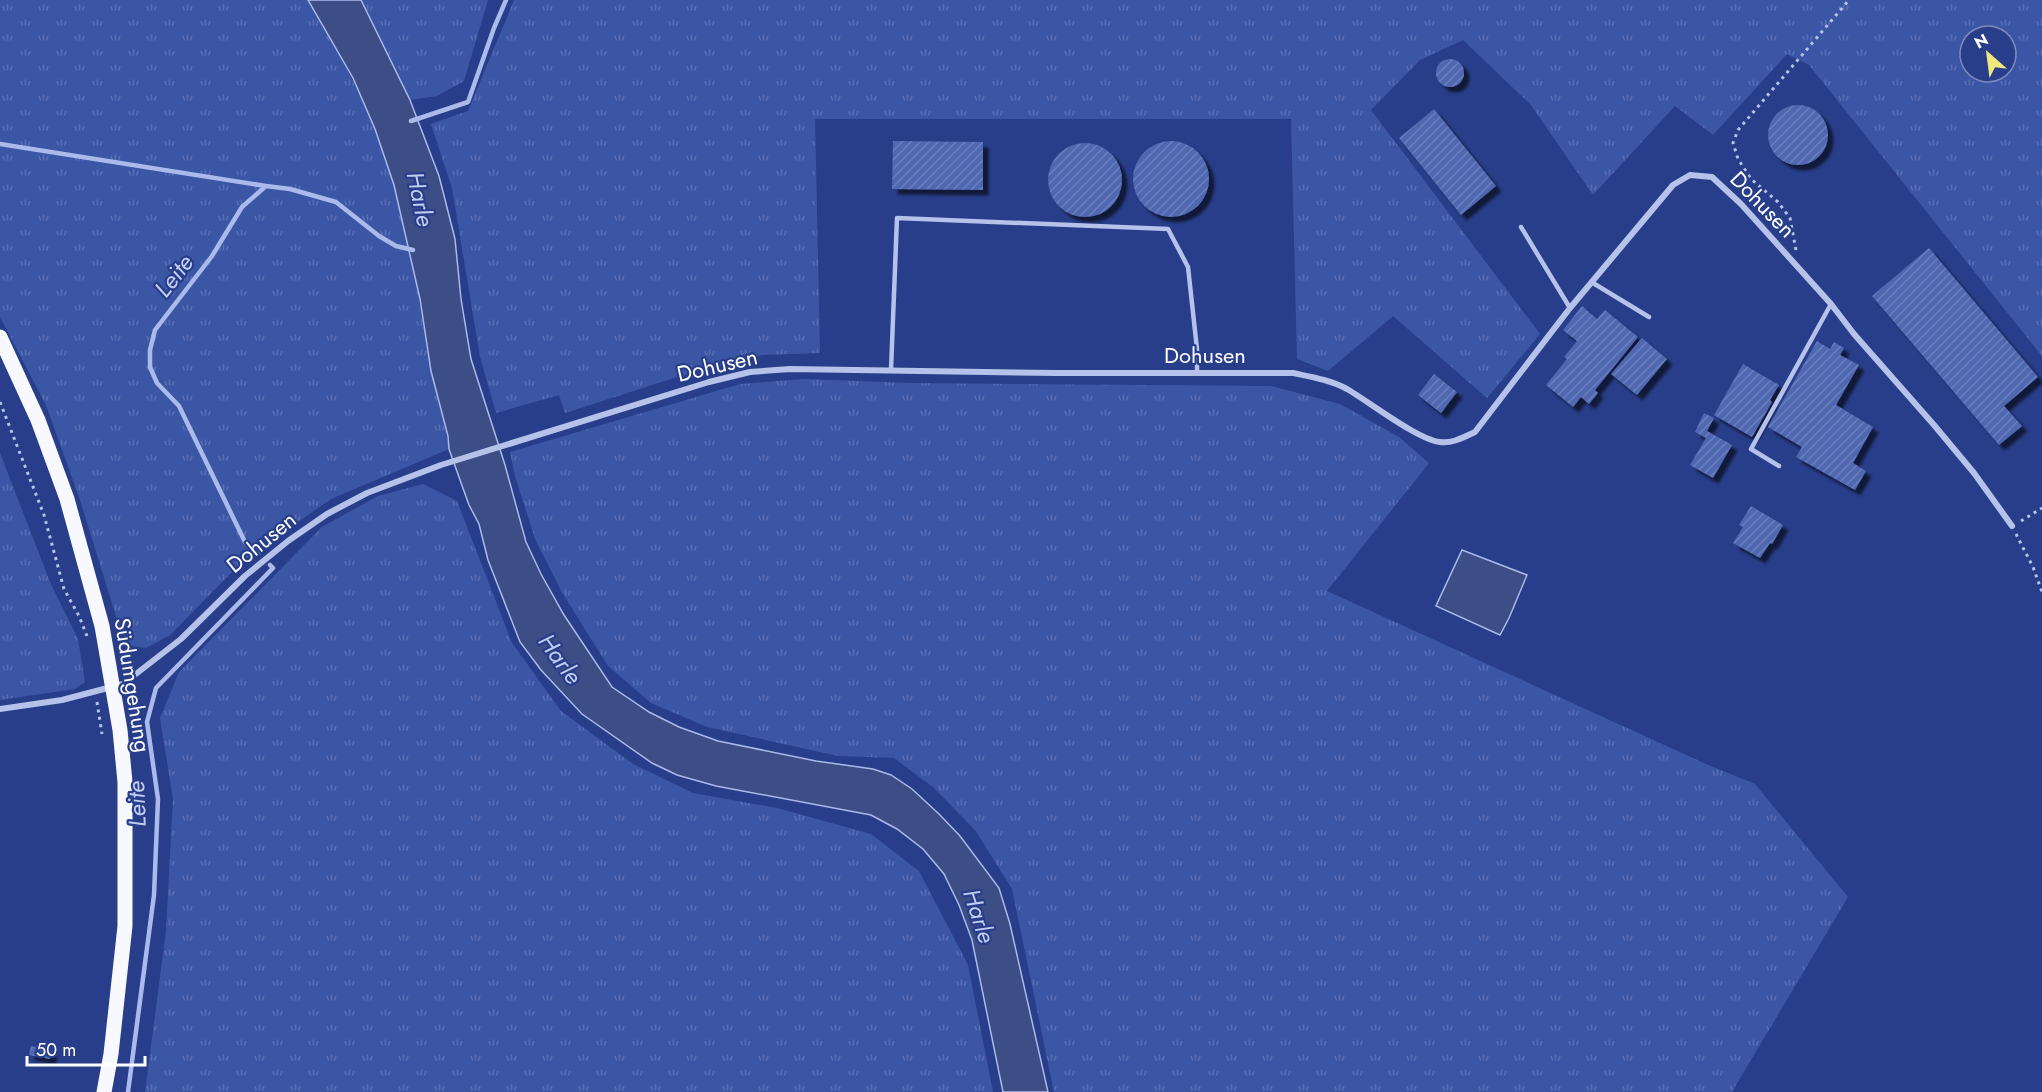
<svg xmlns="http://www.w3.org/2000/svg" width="2042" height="1092" font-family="Jost,sans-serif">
<defs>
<pattern id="grass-tufts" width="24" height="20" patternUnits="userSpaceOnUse" patternTransform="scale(1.5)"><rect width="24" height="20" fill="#3c56a6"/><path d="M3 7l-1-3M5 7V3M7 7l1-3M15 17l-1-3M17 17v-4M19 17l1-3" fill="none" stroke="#596fb3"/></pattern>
<pattern id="building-hatch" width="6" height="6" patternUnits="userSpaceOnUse" patternTransform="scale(1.5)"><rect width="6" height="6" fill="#5067b1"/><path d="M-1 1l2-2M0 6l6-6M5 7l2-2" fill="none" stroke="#6a7ebd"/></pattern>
<filter id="shadow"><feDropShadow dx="5.5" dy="5.5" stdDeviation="1.5" flood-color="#0009"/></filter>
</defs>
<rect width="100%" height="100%" fill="#283e8a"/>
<path fill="url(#grass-tufts)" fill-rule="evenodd" d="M0,0H308C343,59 376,119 395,186C412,246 420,308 431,369C435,396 446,422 449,449L331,499L272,540L233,571L170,635L146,648L125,645L80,500L46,405L0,317Z
M361,0H488L464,81L437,96L410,100Z
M514,0H2042V356L1809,65L1787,54L1713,135L1675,106L1593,195L1531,105L1463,40L1420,60L1371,110L1540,334L1487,398L1393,316L1328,371L1297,359L1291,119H815L820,353L762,355L677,377L565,413L559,395L496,413L480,357L452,188L431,124L468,111ZM1970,36H2006V72H1970Z
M804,379L909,383L1271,386L1340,404L1399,437L1429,463L1327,591L1706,764L1755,784L1848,897L1732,1092H1054L1012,889L975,830L933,787L894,758L838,756L707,727L651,703L608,666L563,594L535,539L515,476L510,452L740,384Z
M0,453L50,582L78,639L85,682L75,689L0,700Z
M423,484L457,501L512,643L561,711L633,764L693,793L777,808L871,834L919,871L968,965L993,1092H145L166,931L173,799L160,718L179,672L322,527L378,496Z"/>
<path fill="#3d4d86" stroke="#aabaea" stroke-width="1.5" d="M308,0H361L410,100L439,176L455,239L461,299L471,359L505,465L526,542L541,574L564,615L612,687L649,712L679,727L718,741L816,761L873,769L891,775L912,789L939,814L960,836L999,888L1010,924L1048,1092H1003L972,940L959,905L944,874L923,849L897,829L871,815L716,786L677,775L652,763L582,714L541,670L520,642L488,560L479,524L469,505L449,449L448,436L431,371L420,299L394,185L375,129L353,78Z
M1462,550L1527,575L1509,618L1500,635L1436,606Z"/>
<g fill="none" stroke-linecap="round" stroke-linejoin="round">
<path stroke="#aabaea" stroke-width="4.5" d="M411,121L468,102L494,28L506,0
M0,144L266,186
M258,554L245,542L179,406L157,383L150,367V350L155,330L212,256L242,207L266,186L290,189L336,202L379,236L396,246L413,250
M128,1092L154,895L158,799L147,722L156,688L273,568L270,565"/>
</g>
<path fill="url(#building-hatch)" filter="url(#shadow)" d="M1436 73a14 14 0 1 1 28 0a14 14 0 1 1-28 0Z
M1768 135a30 30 0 1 1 60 0a30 30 0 1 1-60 0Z
M1434,109L1496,186L1461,215L1399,138Z
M893,141L983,142V190L892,189Z
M1133 179a38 38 0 1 1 76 0a38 38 0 1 1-76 0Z
M1048 180a37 37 0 1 1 74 0a37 37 0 1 1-74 0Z
M1929,248L2038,377L2004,406L2022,426L1999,445L1872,296Z
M1582,306L1597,319L1605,310L1638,337L1595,390L1598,393L1589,404L1581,397L1573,407L1546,385L1567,359L1564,357L1577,341L1563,330Z
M1642,338L1667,359L1637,395L1611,374Z
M1817,341L1830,349L1834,342L1844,348L1840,355L1859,365L1836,405L1873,427L1853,463L1866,471L1855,490L1796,457L1802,447L1768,427Z
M1743,364L1779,385L1770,400L1772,402L1752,437L1714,415Z
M1434,374L1457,392L1441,413L1418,395Z
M1704,413L1714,418L1707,431L1732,445L1713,478L1690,465L1706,438L1695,432Z
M1751,506L1783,525L1772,544L1770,543L1760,558L1733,543L1743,527L1739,525Z
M31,1046L52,1051L50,1059L29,1055Z"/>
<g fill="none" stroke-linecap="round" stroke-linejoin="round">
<path stroke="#b5c2e9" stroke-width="3" stroke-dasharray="3 4.5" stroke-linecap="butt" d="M1796,250L1790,218L1778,202L1751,179L1738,159L1733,143L1738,130L1849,0
M0,402L44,515L64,589L79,616L87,636
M2021,521L2042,508
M2016,534L2033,567L2042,592
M97,702L102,734"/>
<path stroke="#b5c2e9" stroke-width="4.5" d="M1521,227L1570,308
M1593,283L1649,317
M891,370L897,218L1168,229L1188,267L1197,349V373
M1779,466L1751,449L1831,304"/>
<path stroke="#b5c2e9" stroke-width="6" d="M0,709L62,700L123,684L181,639L245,576L288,541L327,514L367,493L441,465L709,382L750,372L790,369L1057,373H1293C1312,377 1330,380 1347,389C1368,401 1418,440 1440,442C1452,444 1464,437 1475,432L1570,308L1673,185L1690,175L1712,177L1741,204L1831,304L1854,334L1934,425L1974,473L2012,526"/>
<path stroke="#f8f9fe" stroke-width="15" d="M0,337L38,420L67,499L102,626L120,730L125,782V926L111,1054L104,1092"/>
</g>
<g text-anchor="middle" stroke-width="4.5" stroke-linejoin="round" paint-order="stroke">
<g font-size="22" fill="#fff" stroke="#283e8a">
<text transform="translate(1763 204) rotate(46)" y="8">Dohusen</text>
<text x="1205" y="363">Dohusen</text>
<text transform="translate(717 365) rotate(-13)" y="8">Dohusen</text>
<text transform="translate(261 542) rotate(-39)" y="8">Dohusen</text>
<text transform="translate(133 685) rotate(81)" y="8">Südumgehung</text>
</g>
<g font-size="24" font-style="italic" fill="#c1cdf0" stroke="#283e8a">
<text transform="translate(420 199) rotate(78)" y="8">Harle</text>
<text transform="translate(174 276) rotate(-52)" y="8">Leite</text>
<text transform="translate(560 659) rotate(54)" y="8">Harle</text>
<text transform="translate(137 804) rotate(-92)" y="8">Leite</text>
<text transform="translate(979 916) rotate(72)" y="8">Harle</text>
</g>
</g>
<g transform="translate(1988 54) rotate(332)"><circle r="28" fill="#283e8a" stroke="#7e8bb9" stroke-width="1.5"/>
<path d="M0-4.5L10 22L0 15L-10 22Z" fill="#f1e87b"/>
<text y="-9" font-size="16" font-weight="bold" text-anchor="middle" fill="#ffffff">N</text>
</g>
<path d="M27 1056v9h118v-9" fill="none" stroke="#ffffff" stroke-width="3"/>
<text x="36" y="1056" font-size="18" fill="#ffffff" stroke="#283e8a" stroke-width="4.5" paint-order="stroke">50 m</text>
</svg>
